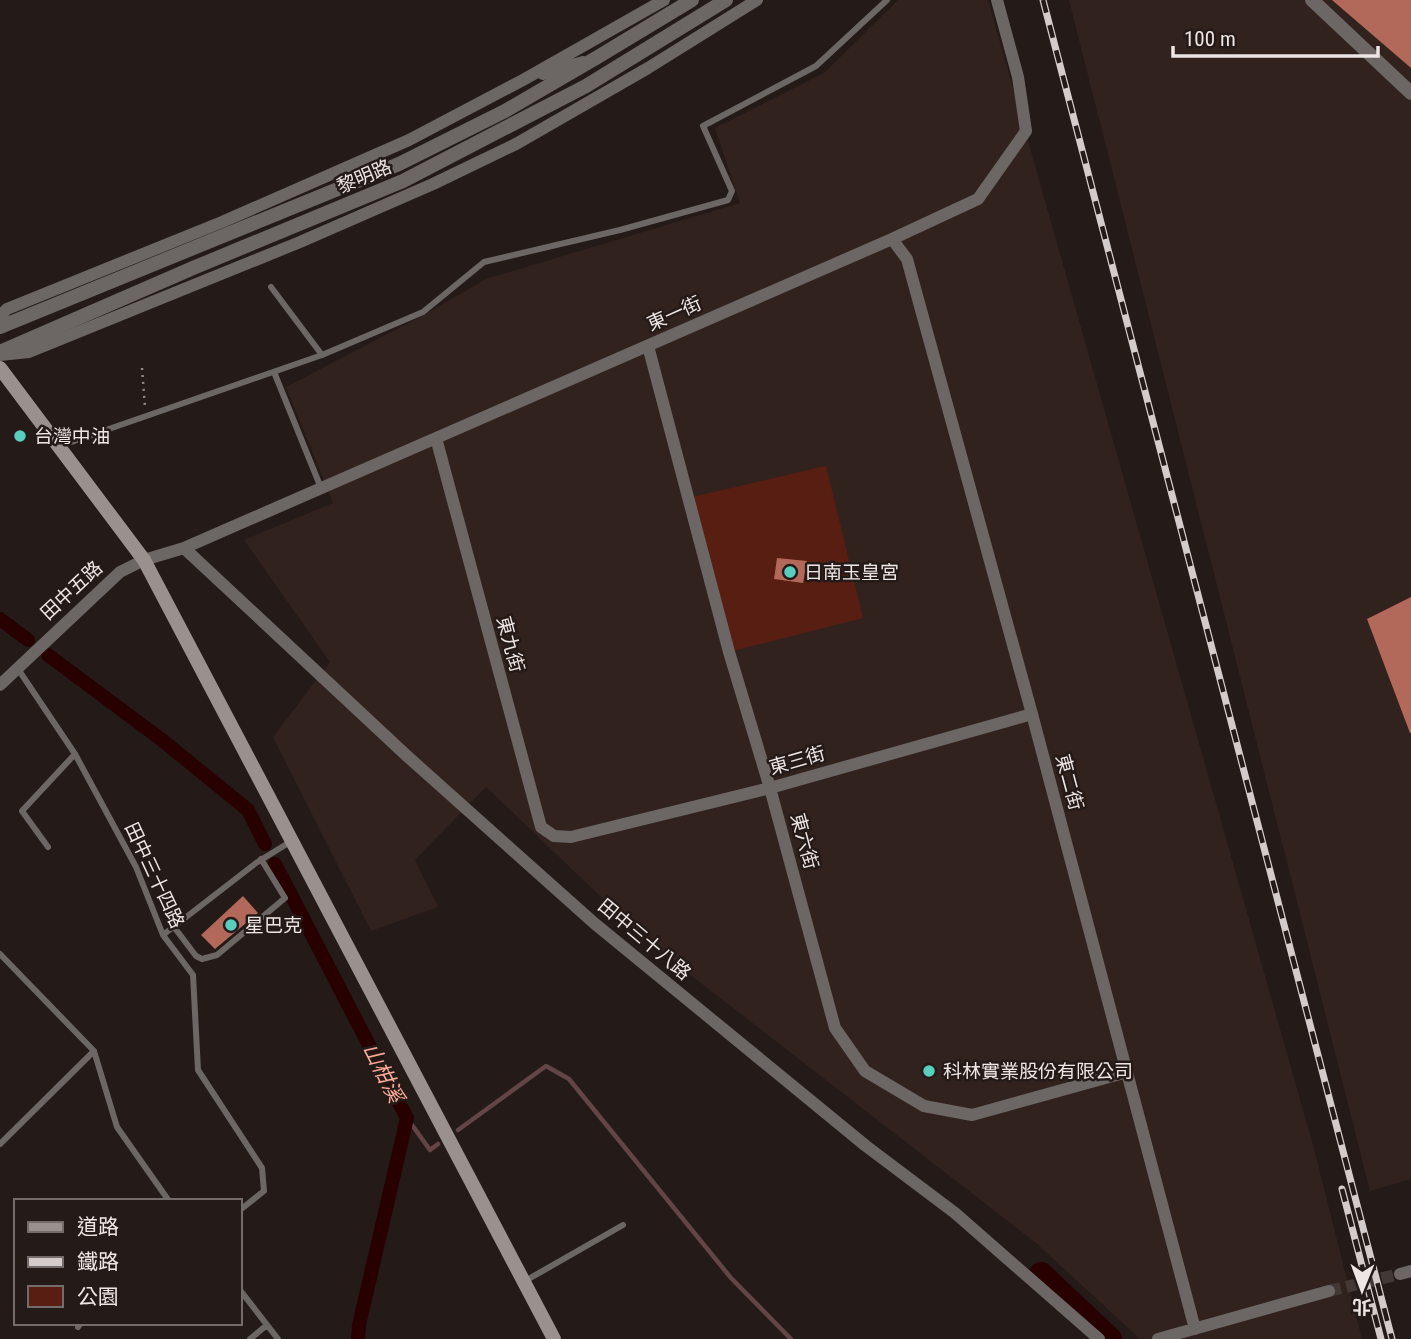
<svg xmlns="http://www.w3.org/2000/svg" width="1411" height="1339" font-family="'Roboto Condensed','Noto Sans TC',sans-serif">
<rect width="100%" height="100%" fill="#241a18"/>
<path fill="#32221e" d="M898,0H988L1313,1145L1362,1339H1140L1036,1243L648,942L486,787L415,860L438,907L371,931L273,737L330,662L244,540L333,503L286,387L424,315L486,279L740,203L715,128L824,73Z
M1069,0H1411V1179L1370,1191Z"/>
<path fill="#581e12" d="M826,466L863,618L729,652L688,498Z"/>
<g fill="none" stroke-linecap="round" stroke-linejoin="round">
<path stroke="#634545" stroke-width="4.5" d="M407,1118L430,1150L438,1144
M458,1130L546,1066L569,1079L731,1278L791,1339"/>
<path stroke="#280000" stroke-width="14" d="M0,619L28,640
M48,655L162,740L248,810L265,844
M275,864L407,1118L359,1325L358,1339"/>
<path stroke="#280000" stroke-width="24" d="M1041,1274L1110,1339"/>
</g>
<path fill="#b26959" d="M1332,0H1411V68Z
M777,558L807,561L803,583L774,579Z
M1411,597V733H1410L1367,619Z
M243,896L258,913L215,949L201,935Z"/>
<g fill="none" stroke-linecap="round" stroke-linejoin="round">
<path stroke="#423937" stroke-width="12" stroke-dasharray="12 6" stroke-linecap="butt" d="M1329,1291L1400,1274"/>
<path stroke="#908786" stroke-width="2.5" stroke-dasharray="2 5" stroke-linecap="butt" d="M142,368L145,407"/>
<path stroke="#6c6765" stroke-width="6" d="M271,287L322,355
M274,372L321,488
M60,446L322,355L423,312L484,262L620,230L728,200L732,191L703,126L816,66L887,0
M18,669L75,754L136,867L163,935L193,975L198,1070L262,1168L264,1191L240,1210
M48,847L22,811L75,754
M174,927L196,956L202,959L217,955L285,898L261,859
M163,935L256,863L290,842
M0,954L94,1051L117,1127L169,1201
M0,1144L94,1051
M525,1281L623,1225
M240,1290L278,1339
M78,1327L81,1323
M250,1339L267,1325"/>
<path stroke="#6c6765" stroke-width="12" d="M543,74L583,62
M892,239L907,259L1032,714L1195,1329
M0,316L7,309L222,222L409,140L523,80L664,0
M648,346L729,652L770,788L835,1028L865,1071L924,1106L972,1115L1127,1072
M0,355L29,352L300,242L433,184L516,144L648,68L757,0
M436,438L541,827L554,836L571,837L770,788L1032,714
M184,548L407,756L594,923L866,1146L955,1213L1099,1339
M0,685L120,572L144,560L184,548L892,239L978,199L1026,131L1018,77L997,0
M1400,1274L1411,1271
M1158,1339L1329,1291"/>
<path stroke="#6c6765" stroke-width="14" d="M1312,0L1411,93
M0,327L399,164L505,111L596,58L692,0
M0,352L193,268L403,181L586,86L726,0"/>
<path stroke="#9a918f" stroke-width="14" d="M0,368L144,560L554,1339"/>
<defs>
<path id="rail" d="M1043,0L1392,1339
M1342,1189L1381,1339"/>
</defs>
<use href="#rail" stroke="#d4cccb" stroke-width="7"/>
<use href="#rail" stroke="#241a18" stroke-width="4.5" stroke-dasharray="13" stroke-linecap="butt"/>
</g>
<g fill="#59cebf" stroke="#241a18" stroke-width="2.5">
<circle cx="20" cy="436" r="7"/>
<circle cx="790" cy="572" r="7"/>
<circle cx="231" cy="925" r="7"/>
<circle cx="929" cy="1071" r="7"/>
</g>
<g text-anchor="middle" stroke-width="5" stroke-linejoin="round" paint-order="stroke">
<g font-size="19" fill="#ede6e5" stroke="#241a18">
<text transform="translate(364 176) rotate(-23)" y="7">黎明路</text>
<text transform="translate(674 313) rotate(-24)" y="7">東一街</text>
<text transform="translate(71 590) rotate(-43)" y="7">田中五路</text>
<text transform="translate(511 644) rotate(75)" y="7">東九街</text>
<text transform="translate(797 760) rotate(-16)" y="7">東三街</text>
<text transform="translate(1070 782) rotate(75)" y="7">東二街</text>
<text transform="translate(805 841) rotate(75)" y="7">東六街</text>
<text transform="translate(155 875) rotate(65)" y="7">田中三十四路</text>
<text transform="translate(645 939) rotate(40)" y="7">田中三十八路</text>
</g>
<g font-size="19" fill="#ede6e5" stroke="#241a18" text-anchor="start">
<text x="34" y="443">台灣中油</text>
<text x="804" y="579">日南玉皇宮</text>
<text x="245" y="932">星巴克</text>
<text x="943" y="1078">科林實業股份有限公司</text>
</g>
<g font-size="21" font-style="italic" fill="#ffab98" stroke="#241a18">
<text transform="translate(383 1073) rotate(63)" y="7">山柑溪</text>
</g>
</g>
<rect x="14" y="1199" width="228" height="126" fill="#241a18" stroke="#746c6a" stroke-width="2"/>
<rect x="28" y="1222" width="35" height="10" fill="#9a918f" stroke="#746c6a" stroke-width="2"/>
<text x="77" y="1234" font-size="21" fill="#ede6e5">道路</text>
<rect x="28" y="1257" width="35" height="10" fill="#d4cccb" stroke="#746c6a" stroke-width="2"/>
<text x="77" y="1269" font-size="21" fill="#ede6e5">鐵路</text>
<rect x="28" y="1286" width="35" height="21" fill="#581e12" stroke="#746c6a" stroke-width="2"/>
<text x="77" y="1304" font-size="21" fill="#ede6e5">公園</text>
<g transform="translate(1362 1290) rotate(181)" stroke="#241a18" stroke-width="5" paint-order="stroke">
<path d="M0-5L12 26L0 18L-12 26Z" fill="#ede6e5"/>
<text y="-10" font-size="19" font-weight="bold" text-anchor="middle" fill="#ede6e5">北</text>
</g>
<path d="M1173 46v10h205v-10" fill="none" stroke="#ede6e5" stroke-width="3.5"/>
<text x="1184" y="46" font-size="21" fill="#ede6e5" stroke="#241a18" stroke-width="5" paint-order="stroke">100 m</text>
</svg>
